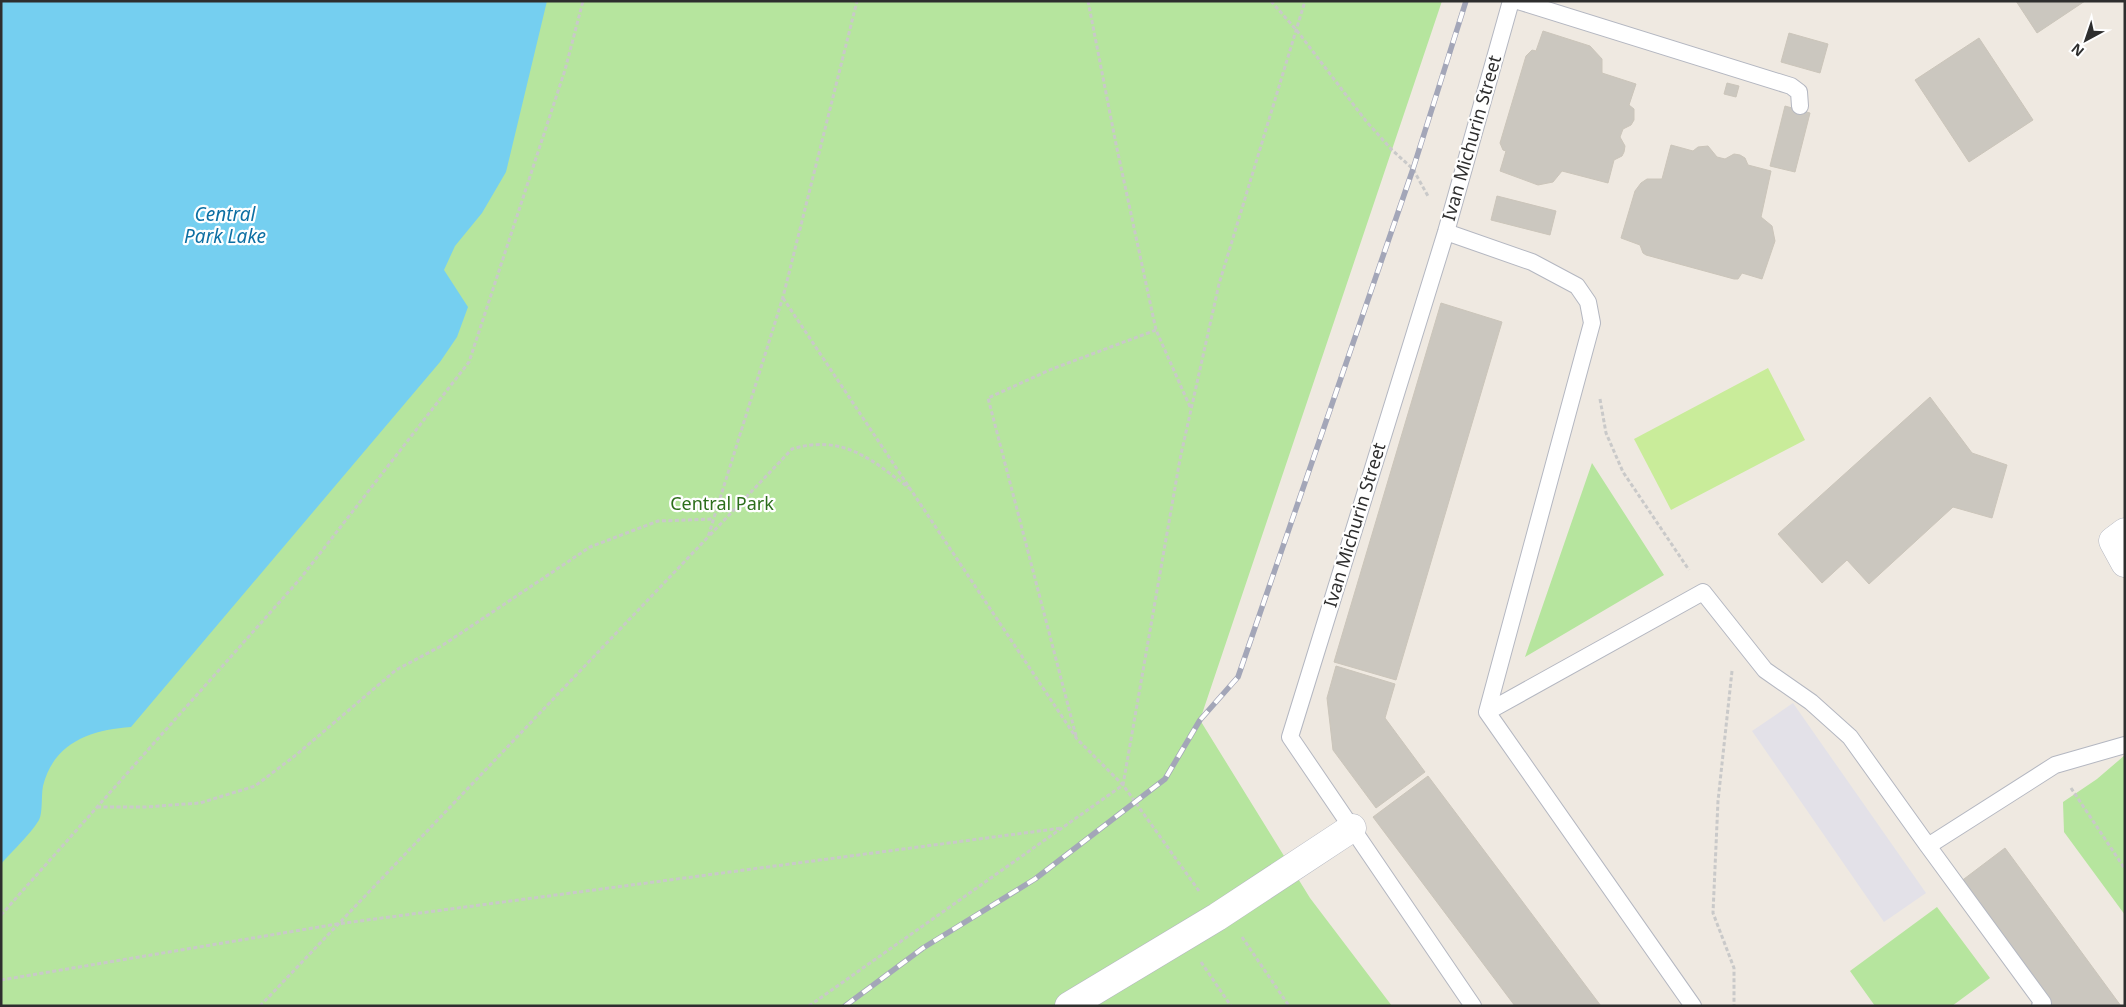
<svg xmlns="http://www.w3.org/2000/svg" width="2126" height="1007" font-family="'Noto Sans',sans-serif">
<rect width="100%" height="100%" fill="#efe9e1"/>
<path fill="#e3e1e8" d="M1793,703L1926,893L1884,922L1752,731Z"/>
<path fill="#b6e59e" d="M1,1H1442L1200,720L1310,898L1392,1006H1Z
M1592,463L1664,575L1525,657Z
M2125,755V915L2064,832L2063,802L2097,779Z
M1937,907L1990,978L1952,1006H1875L1850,971Z"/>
<path fill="#c9ec9a" d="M1768,368L1805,440L1671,510L1634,439Z"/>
<path fill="#75cff0" d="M1,1H547L506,172L482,213L455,246L444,270L468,307L457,337L440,362L131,727C91,730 54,742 43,786C41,796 43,812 39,820C29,836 13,850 1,864Z"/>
<path fill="#cbc7bf" stroke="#cbc5ba" d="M2016,1H2085L2037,33Z
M1543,31L1590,46L1602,59V73L1636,84L1629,105L1634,109V120L1631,125L1623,129L1620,137L1625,146L1624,152L1622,156L1614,160L1608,183L1562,171L1553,182L1538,185L1500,171L1506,151L1503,150L1500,143L1526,56L1532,50L1536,51Z
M1789,33L1828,44L1820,73L1781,62Z
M1979,38L2033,120L1969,162L1915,80Z
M1727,83L1739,86L1736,97L1724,94Z
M1785,106L1810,113L1795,172L1770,166Z
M1671,145L1693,151L1698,147L1708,146L1717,157L1725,159L1734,154L1740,155L1745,158L1748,165L1771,171L1761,217L1772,226L1775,241L1762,279L1742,273L1738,279H1734L1646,255L1643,253L1640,245L1621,238L1635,191L1641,183L1647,179H1662Z
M1497,196L1556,211L1550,235L1491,220Z
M1441,303L1502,322L1396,680L1334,662Z
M1930,397L1972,453L2007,465L1992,518L1953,507L1869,584L1847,560L1822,583L1778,534Z
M1336,666L1395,684L1385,718L1425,772L1376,808L1333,750L1327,698Z
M1428,776L1601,1006H1515L1373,817Z
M2005,848L2121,1006H2051L1960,882Z"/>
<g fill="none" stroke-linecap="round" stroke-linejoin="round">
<defs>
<path id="service" d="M1518,1L1791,86L1799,92L1800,106
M1446,232L1532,262L1577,286L1588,302L1592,323L1487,712L1693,1006
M1487,712L1703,592L1765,670L1811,702L1850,737L1928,846
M1473,1006L1290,737L1446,232L1511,1
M2040,1006L2043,1003L1928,846L2055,765L2125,745"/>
<path id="minor" d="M2125,532L2113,541L2125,563
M1069,1006L1217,917L1352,828"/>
</defs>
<use href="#service" stroke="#b4b7c1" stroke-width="18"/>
<use href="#minor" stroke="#b4b7c1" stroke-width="29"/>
<path stroke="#c9c9c9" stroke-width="3" stroke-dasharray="4 2.5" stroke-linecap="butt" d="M1088,1L1116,144L1156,330L1191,409
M1271,1L1298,32L1366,121L1392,150L1413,169L1429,198
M783,298L1077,739L1123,785L1199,891
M1600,399L1606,433L1623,472L1689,570
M710,535L792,449C843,434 871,459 909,488
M1732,671L1718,801L1713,913L1734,968V1006
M1076,736L988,398L1052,369L1156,330
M2071,788L2125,869
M97,807H145L200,803L255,786L296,755L396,670L443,645L590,547L658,521L714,519
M1,915L300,579L469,362L565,70L583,1
M1242,937L1289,1006
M1201,962L1231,1006
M1,980L337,924L1062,828
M260,1006L708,537L783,297L857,1
M809,1006L1123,785L1180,459L1219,284L1305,1"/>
<use href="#service" stroke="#fff" stroke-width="16"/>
<use href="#minor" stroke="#fff" stroke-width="28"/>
<defs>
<path id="rail" d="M845,1006L923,948L1035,879L1165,779L1200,720L1238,677L1413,169L1466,1"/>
</defs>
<use href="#rail" stroke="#a3a6b8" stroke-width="5.5"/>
<use href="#rail" stroke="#fff" stroke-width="4" stroke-dasharray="11" stroke-linecap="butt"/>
</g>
<g text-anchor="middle" stroke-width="4.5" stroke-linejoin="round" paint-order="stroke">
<g font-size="18" fill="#2e2e2e" stroke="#fff">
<text transform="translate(1472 138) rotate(-74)" y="6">Ivan Michurin Street</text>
<text transform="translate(1355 525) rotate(-73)" y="6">Ivan Michurin Street</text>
</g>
<g font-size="18" fill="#2c6e1b" stroke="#fff">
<text x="722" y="510">Central Park</text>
</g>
<g font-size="19" font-style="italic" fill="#0d6fa3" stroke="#fff">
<text x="225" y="221">Central<tspan x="225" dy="22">Park Lake</tspan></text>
</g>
</g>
<rect width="2126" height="1007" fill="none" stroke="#2e2e2e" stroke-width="5"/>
<g transform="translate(2086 40) rotate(220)" stroke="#ffffff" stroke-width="4" paint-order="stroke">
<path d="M0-4L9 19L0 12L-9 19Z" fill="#2e2e2e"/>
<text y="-8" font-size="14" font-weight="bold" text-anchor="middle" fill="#2e2e2e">N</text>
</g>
</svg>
